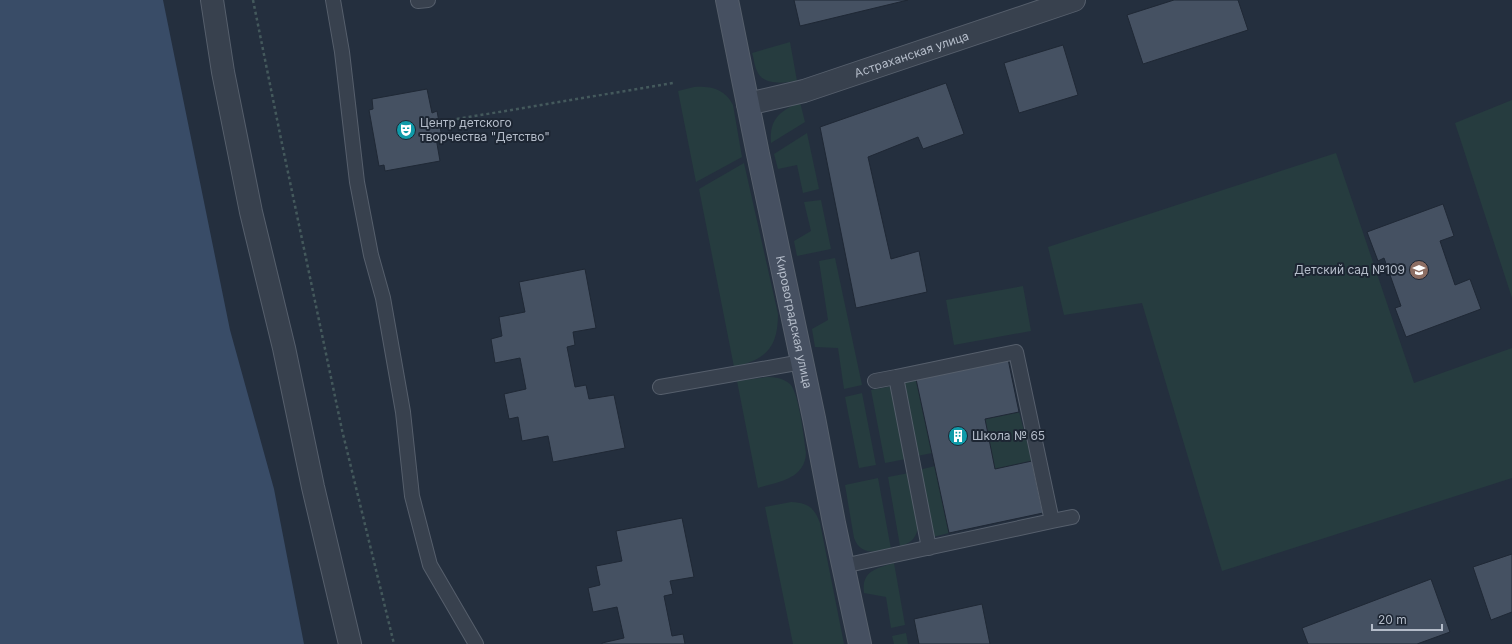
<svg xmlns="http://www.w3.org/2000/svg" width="1512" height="644" font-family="Inter,sans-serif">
<rect width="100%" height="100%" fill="#242f3e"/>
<path fill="#263c3f" d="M790,42L797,81C784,83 763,86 757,71C754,65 754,58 752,53Z
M694,87C711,86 725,89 733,105L742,157L696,182L678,91Z
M1512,100V298L1455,123Z
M800,102L805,122L771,143C769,119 780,111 800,102Z
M807,133L819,189L803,193L797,165L778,169L774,154Z
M1336,153L1414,383L1512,348V478L1222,571L1142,303L1064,315L1048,247Z
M744,163L778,314C778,348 766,359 734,367L699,189Z
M821,200L831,249L797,256L794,241L811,231L804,202Z
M835,258L862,385L844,389L838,348L815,347L812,329L828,320L819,261Z
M1023,286L1031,331L954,345L946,300Z
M767,377C775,377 783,378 790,384C799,393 804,439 806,453C805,479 778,482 758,488L737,381Z
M916,379L932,453L917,456L903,383Z
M892,386L906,459L885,463L871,390Z
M862,393L876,465L859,468L845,397Z
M1019,412L1032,461L995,469L985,419Z
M935,466L949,533L933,537L919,470Z
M909,473L918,526C917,537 912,543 900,546L888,477Z
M878,478L891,549C876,552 861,556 854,538L845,485Z
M791,502C808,503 814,507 820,523L844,644H793L765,507Z
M894,563L905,625L891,628L886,597L864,593C861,571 877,568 894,563Z
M906,633L908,644H894L892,636Z"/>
<path fill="#394c67" d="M0,0H163L230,330L274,489L304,644H0Z"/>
<path fill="#455162" stroke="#1f2835" d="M794,0H908L800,26Z
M1174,0H1238L1248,30L1143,64L1127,15Z
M1063,45L1078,95L1019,113L1004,63Z
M946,83L964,134L923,149L918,137L868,157L891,259L919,251L927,292L856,308L820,127Z
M427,89L432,113L437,111L439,122L442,137L436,138L440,161L385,171L384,165L379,166L369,110L373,109L372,99Z
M1443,204L1454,236L1440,241L1455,285L1470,279L1481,309L1406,337L1395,308L1401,306L1384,258L1378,261L1367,232Z
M585,269L596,328L573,332L575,345L567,347L575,387L586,385L589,399L614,395L625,448L553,462L548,436L522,441L518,417L509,419L504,394L526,389L520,358L495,363L491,339L502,336L499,317L525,312L519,282Z
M1008,359L1019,412L985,419L995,469L1032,461L1043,513L949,533L916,379Z
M682,518L694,577L670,581L673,594L664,596L672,636L683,634L685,644H602V643L624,638L617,607L593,612L588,588L600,585L596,566L622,561L616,531Z
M1512,554V612L1491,620L1473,567Z
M1431,579L1450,632L1417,644H1308L1302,628Z
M982,604L990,644H919L914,619Z"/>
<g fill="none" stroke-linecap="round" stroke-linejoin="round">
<defs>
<path id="lane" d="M333,0L342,52L357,182L371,255L383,298L403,412L412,496L430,565L476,644
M418,1L428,0
M875,381L896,377
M660,387L802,362
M1052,521L1072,517
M843,566L1052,521L1016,352L896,377L929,548"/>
<g id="street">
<path d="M212,0L223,72L251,212L284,348L313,487L350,644"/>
<path id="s1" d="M748,104L804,91L1074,0"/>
</g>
<g id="secondary">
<path id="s2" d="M727,0L758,154L814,418L834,523L860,644"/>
</g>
</defs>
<use href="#lane" stroke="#565f6c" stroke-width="16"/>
<use href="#street" stroke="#565f6c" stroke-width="24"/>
<use href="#secondary" stroke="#565f6c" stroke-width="24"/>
<path stroke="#44595c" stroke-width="2.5" stroke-dasharray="3 3" stroke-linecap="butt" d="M253,0L281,139L342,430L394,644
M439,122L673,83"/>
<use href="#lane" stroke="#38414e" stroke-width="14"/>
<use href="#street" stroke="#38414e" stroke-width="22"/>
<use href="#secondary" stroke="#465061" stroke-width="22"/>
</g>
<defs>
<symbol id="theatre-disc" viewBox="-11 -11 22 22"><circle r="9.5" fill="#0f9aa8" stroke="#1d2633"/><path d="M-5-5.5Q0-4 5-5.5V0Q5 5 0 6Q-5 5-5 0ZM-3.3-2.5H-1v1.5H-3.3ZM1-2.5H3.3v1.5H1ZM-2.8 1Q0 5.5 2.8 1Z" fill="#fff"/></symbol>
<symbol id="school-disc" viewBox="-11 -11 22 22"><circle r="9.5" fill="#8d6e63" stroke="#1d2633"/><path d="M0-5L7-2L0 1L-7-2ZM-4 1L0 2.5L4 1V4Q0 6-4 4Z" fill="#fff"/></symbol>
<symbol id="building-disc" viewBox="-11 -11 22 22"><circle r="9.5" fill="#0f9aa8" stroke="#1d2633"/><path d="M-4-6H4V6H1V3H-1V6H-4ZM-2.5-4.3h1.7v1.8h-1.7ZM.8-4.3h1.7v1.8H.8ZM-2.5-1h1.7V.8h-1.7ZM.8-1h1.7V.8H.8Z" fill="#fff"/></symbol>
</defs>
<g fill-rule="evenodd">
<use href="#theatre-disc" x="395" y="119" width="22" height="22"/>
<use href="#school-disc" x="1408" y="259" width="22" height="22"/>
<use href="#building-disc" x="947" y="425" width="22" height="22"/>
</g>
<g text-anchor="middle" stroke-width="4" stroke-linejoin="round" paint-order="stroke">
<g font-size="12" fill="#b4bcc9" stroke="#1d2633">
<text dy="4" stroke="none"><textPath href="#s1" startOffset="171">Астраханская улица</textPath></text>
<text dy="4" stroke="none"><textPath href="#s2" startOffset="329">Кировоградская улица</textPath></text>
</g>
<g font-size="12" fill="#b4bcc9" stroke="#1d2633" text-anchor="start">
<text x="420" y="127">Центр детского<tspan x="420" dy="14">творчества "Детство"</tspan></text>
<text x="1405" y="274" text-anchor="end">Детский сад №109</text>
<text x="972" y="440">Школа № 65</text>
</g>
</g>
<path d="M1372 624v6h70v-6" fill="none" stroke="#b4bcc9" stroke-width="2"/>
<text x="1378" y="624" font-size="12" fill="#b4bcc9" stroke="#1d2633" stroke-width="3" paint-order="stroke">20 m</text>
</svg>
